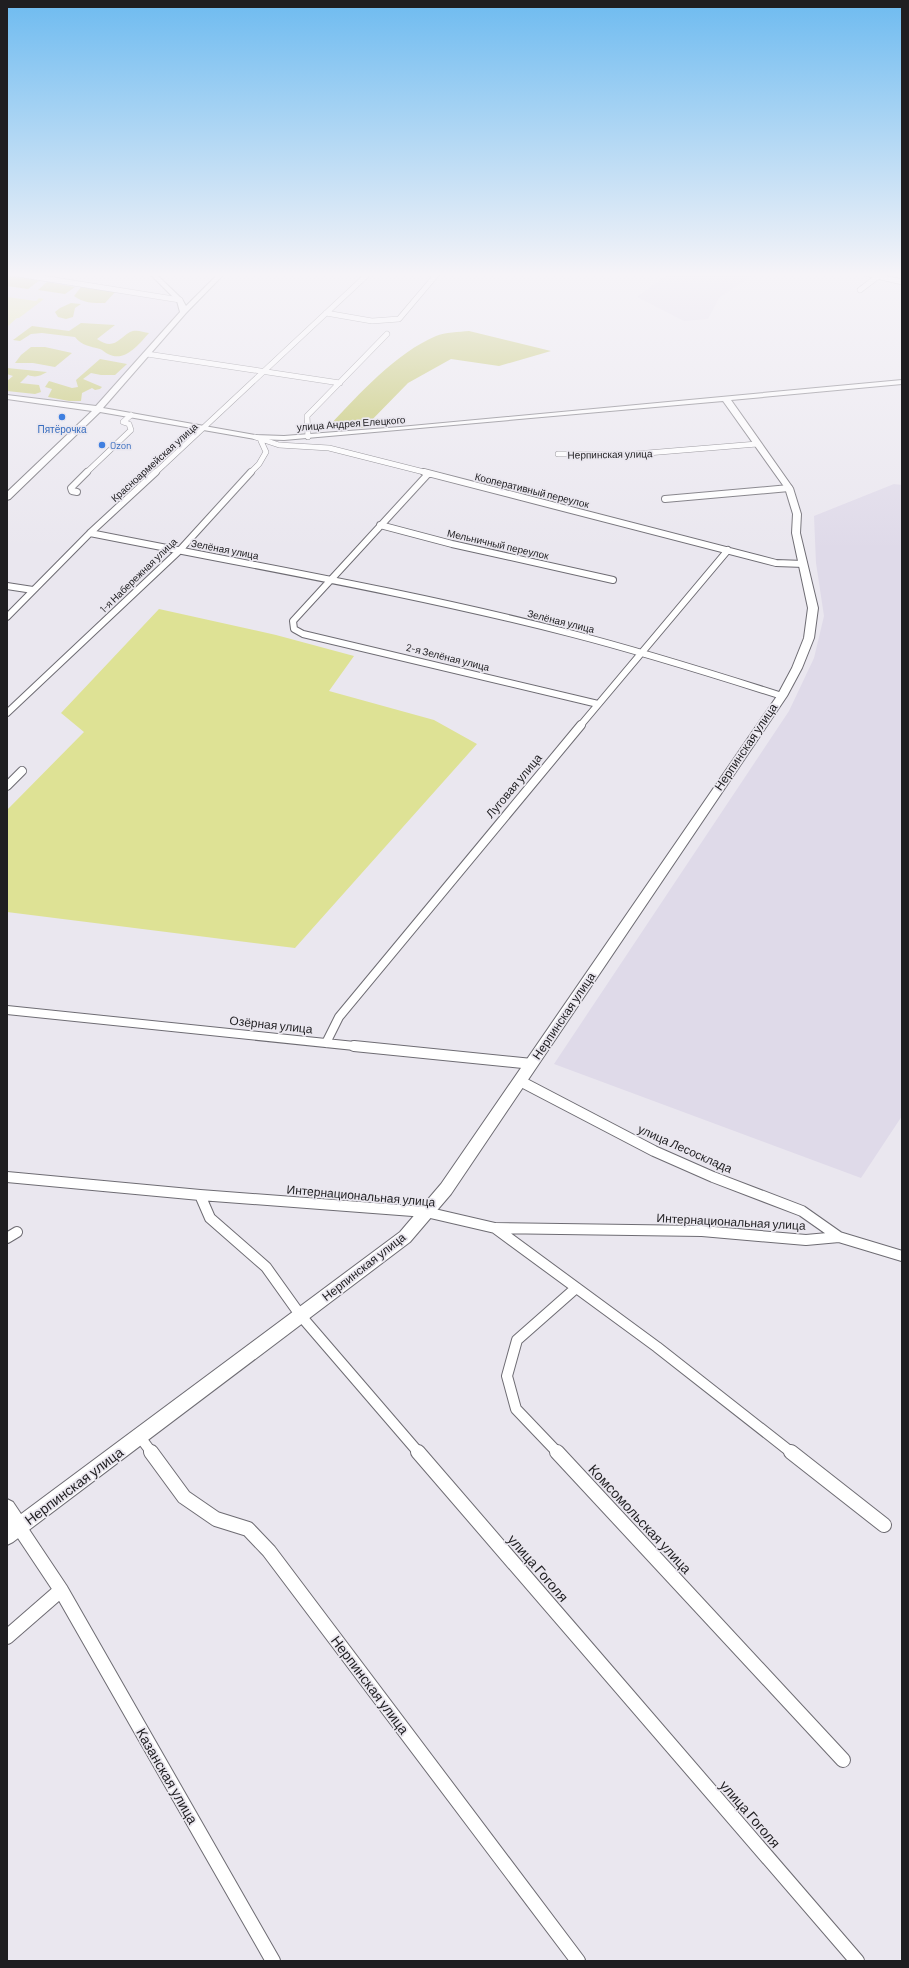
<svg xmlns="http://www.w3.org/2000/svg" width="909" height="1968" font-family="Barlow,sans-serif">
<rect width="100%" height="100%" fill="#eae7ef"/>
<path fill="#dfdae9" d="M7,274H17L180,300L184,312L98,409L7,397V327L36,301L7,297Z
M668,274H754L719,298L708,319L684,321L637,297Z
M894,484L902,485V1116L861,1178L554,1064L789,711L814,658L824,616L816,563L814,516Z"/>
<path fill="#dee295" d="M7,297L36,301L39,298L44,299L19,318H17L7,327Z
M159,609L276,635L354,656L329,691L434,720L477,744L295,948L7,912V810L84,732L61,713Z"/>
<path fill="#bdc15a" d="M7,276L40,280L28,289L7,286Z
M47,282L75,287L65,294L38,290Z
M81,287L91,289L97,287L117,290L105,303C93,303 83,303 74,296Z
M71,303L81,304L75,308L73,317L66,319L58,317L55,312L60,308Z
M81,323L115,325L97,339C114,351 119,338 130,332C136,329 143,332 149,333C139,344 125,363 108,354C104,352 103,350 100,349C90,346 82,346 75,337L42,333L31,334L20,341L13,340L32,326L69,331Z
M469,331L551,351L499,366L451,359L408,383L364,428L330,425C359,394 396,353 436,336C445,332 459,332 469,331Z
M31,347H45L72,353L55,367L33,363H15L21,355Z
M100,359L127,364L115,375H101L91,373L83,379L102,387L100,389L95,390L92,388L82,393L81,401H69L48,397L52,389L45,387L49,381L72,388L78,387L76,380Z
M7,368L47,372C40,376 36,378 28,375L20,383L39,385L41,392L35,394L7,391V381L13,376L7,374Z"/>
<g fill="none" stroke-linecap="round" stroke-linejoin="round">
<defs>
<path id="minor-far4" d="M17,274L180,300
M868,274L902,282
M860,290L881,274
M326,313L372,321L399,319L437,274
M147,354L340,383
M255,437L279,445L329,448L428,473
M308,437L307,416L387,334
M558,454H635L757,444
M86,473L131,430L129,424L123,422L131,415
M155,473L368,274
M250,473L259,464L266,452L261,441"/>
<path id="minor-far3" d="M424,472L776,563L804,564
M428,474L293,621L294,629L303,634L598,704
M77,492L72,491L71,488L87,472
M665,499L789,488
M380,525L452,544L613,580
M90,533C251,565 414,593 573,634C643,652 713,674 782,696
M7,586L33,590
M7,617L90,533L156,472
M7,713L179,551L251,472
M580,726L728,550"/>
<path id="minor-far2" d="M7,786L22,771
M7,1010L364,1047
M326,1043L339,1017L581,725"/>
<path id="minor-far1" d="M354,1046L532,1064
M520,1081L654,1151L713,1177L802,1211L839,1237
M7,1177L200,1195L426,1212L495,1228L702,1231L806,1240L839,1237L902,1256
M200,1195L210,1218L266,1267L301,1316L419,1453
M495,1228L657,1347L792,1453
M7,1238L17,1232
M140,1437L152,1453
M558,1453L516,1409L507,1376L517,1340L576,1288"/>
<path id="minor" d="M151,1452L184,1497L216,1519L248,1529L269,1551L578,1961
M418,1452L857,1961
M557,1452L843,1760
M791,1452L884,1525
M19,1527L61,1590L273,1961
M7,1637L61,1590"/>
<path id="secondary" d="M150,274H156L182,299L186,306L218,274H224L186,313L103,408L255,435L284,436L400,427L902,380V384L731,400L793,488L801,514L800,533L818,608L814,638L802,668L787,696L451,1194L410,1242L13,1542L7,1545V1499L13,1502L21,1514L400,1232L441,1184L777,696L792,668L804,638L808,608L792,533L793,514L785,488L723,401L284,440L255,439L100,412L10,499L7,500V492L92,411L7,399V395L96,406L180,312L177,301Z"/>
</defs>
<use href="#minor-far4" stroke="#6e6c73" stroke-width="6"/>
<use href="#minor-far3" stroke="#6e6c73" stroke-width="8"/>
<use href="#minor-far2" stroke="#6e6c73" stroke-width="10"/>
<use href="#minor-far1" stroke="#6e6c73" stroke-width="12"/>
<use href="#minor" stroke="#6e6c73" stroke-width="16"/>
<use href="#secondary" stroke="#6e6c73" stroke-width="2"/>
<use href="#minor-far4" stroke="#fff" stroke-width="5"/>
<use href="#minor-far3" stroke="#fff" stroke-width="6"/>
<use href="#minor-far2" stroke="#fff" stroke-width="8"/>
<use href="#minor-far1" stroke="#fff" stroke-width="10"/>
<use href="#minor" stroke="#fff" stroke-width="14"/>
<use href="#secondary" fill="#fff" fill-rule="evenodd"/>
</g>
<linearGradient id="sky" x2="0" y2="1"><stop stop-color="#6ebbf0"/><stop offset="0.5" stop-color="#f6f4f8"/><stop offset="1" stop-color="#f6f4f8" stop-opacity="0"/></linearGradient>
<rect width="909" height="549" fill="url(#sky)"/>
<g fill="#3f7fe0" stroke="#eae7ef" stroke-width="1.5">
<circle cx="62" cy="417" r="4"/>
<circle cx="102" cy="445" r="4"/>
</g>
<g text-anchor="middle" stroke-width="3.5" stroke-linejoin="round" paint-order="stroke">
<g font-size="10" fill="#1f1e21" stroke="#eae7ef">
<text transform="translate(351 423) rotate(-4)" y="4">улица Андрея Елецкого</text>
<text transform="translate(610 454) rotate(-1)" y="4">Нерпинская улица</text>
<text transform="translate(154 462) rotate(-42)" y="4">Красноармейская улица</text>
<text transform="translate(532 490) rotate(14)" y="4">Кооперативный переулок</text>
<text transform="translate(498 544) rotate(13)" y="4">Мельничный переулок</text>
<text transform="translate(225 549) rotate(11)" y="4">Зелёная улица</text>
<text transform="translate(138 575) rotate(-44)" y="4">1-я Набережная улица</text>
<text transform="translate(561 621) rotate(14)" y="4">Зелёная улица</text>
<text transform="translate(448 657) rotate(14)" y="4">2-я Зелёная улица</text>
</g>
<g font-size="10" fill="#366cbe" stroke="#eae7ef">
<text x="62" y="433">Пятёрочка</text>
<text x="110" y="449" text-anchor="start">Ozon</text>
</g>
<g font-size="12" fill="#1f1e21" stroke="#eae7ef">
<text transform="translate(746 747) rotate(-56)" y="4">Нерпинская улица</text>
<text transform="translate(514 786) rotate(-50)" y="4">Луговая улица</text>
<text transform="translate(564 1016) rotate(-56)" y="4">Нерпинская улица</text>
<text transform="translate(271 1025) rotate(6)" y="4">Озёрная улица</text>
<text transform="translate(685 1149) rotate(24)" y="4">улица Лесосклада</text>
<text transform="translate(361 1196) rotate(5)" y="4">Интернациональная улица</text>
<text transform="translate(731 1222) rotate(3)" y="4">Интернациональная улица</text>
<text transform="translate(364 1267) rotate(-38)" y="4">Нерпинская улица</text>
</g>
<g font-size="14" fill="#1f1e21" stroke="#eae7ef">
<text transform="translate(74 1486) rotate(-37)" y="5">Нерпинская улица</text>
<text transform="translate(640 1519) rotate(47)" y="5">Комсомольская улица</text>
<text transform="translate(538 1568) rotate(49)" y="5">улица Гоголя</text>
<text transform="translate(370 1685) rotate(53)" y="5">Нерпинская улица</text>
<text transform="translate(167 1776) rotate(60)" y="5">Казанская улица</text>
<text transform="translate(750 1814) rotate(49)" y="5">улица Гоголя</text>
</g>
</g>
<rect width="909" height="1968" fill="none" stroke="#1f1e21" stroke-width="16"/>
</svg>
